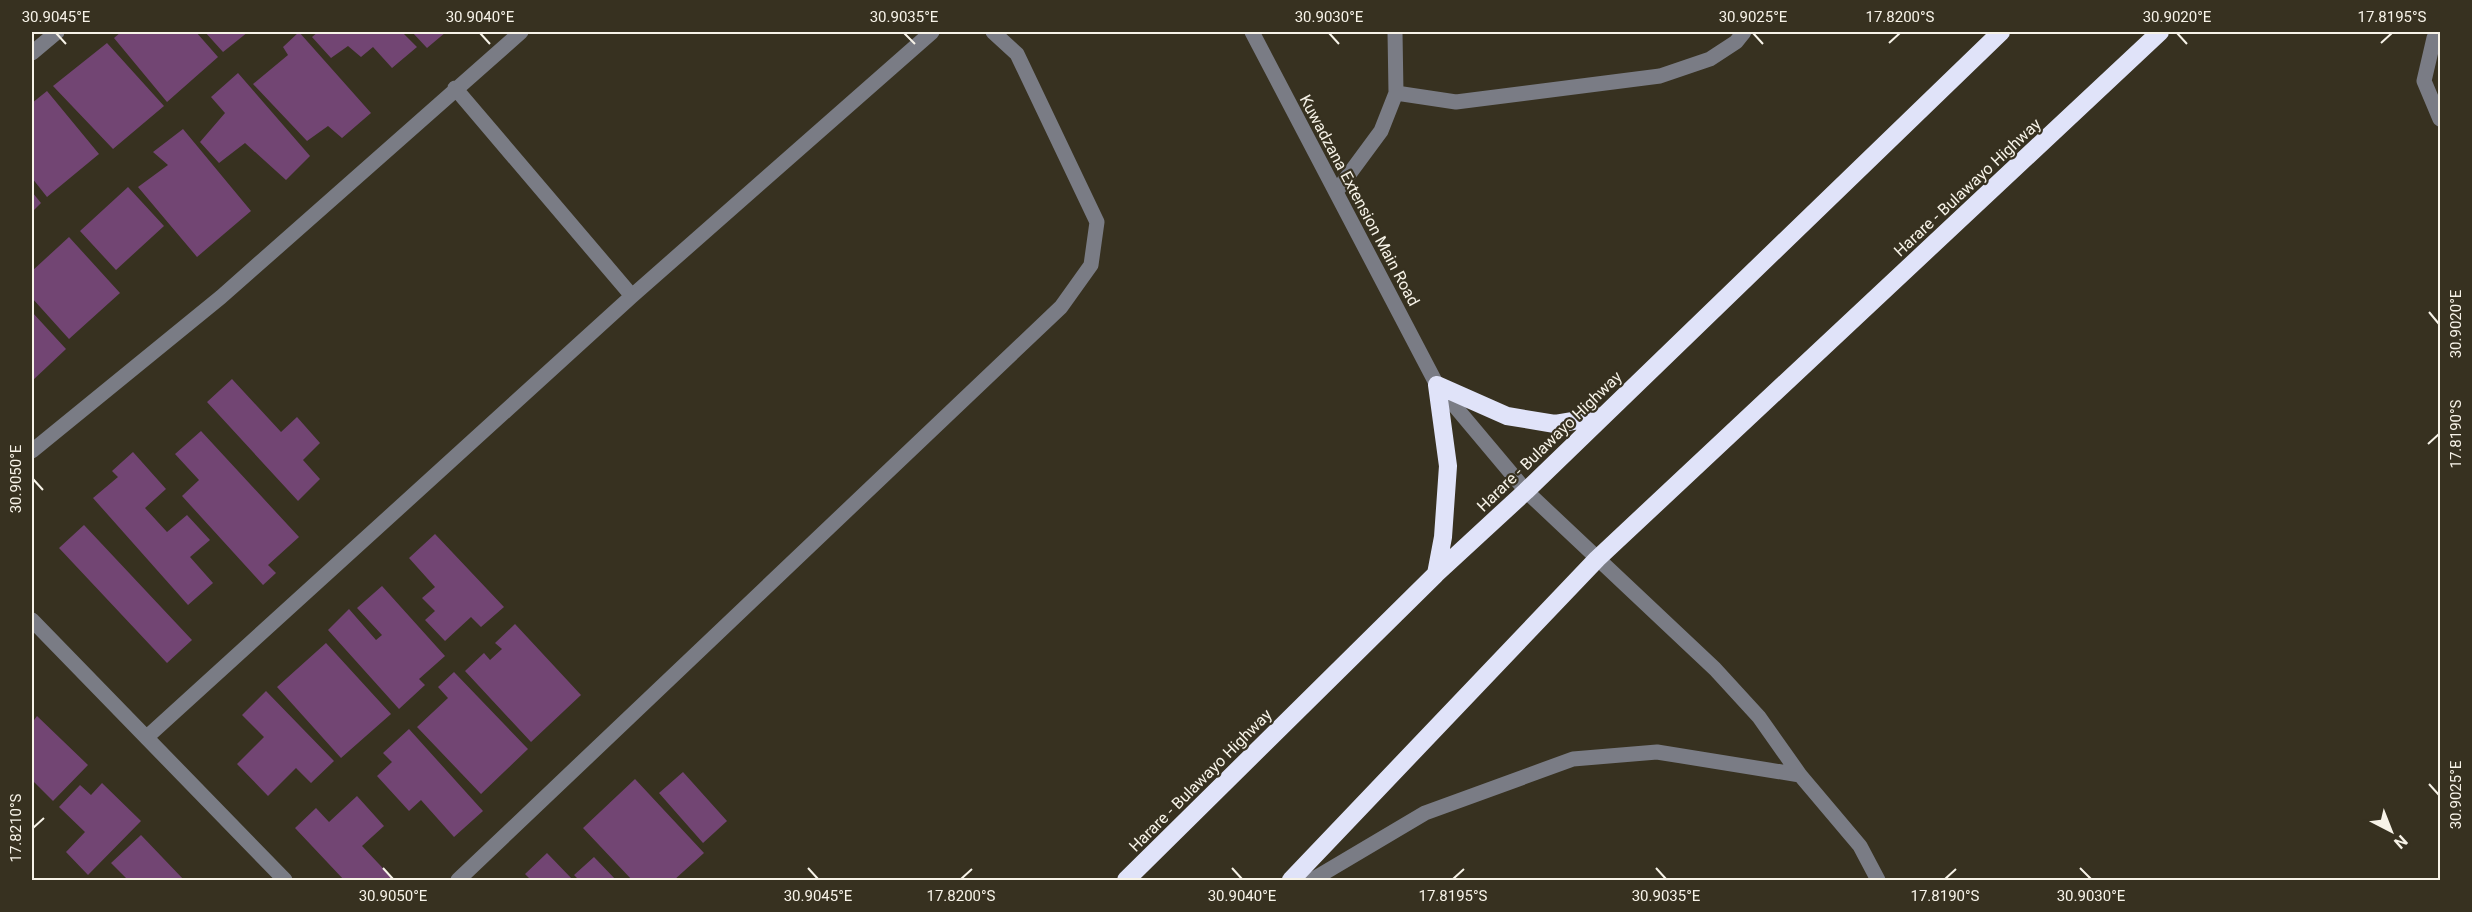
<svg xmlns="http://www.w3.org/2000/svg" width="2472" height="912" font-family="Roboto,sans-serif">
<rect width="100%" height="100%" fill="#373120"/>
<path fill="#724573" d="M121,32H196L218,57L167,102L114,38Z
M205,32H248L223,52Z
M299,32L371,113L342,138L328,126L307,141L253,84L288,55L283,47Z
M318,32H402L417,47L392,68L373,47L361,57L348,46L331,58L312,37Z
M412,32H446L427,48Z
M107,43L164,106L113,149L53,86Z
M238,73L310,156L286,180L245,143L219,163L200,142L225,113L211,97Z
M47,91L99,154L47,197L32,178V103Z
M183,129L251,211L197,257L138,187L168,165L153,152Z
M128,187L164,226L116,270L80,231Z
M32,192L41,203L32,212Z
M69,237L120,293L69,339L32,298V271Z
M32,312L66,349L32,381Z
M232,379L281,432L297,417L320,443L303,460L320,479L298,501L207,402Z
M201,431L299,537L268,565L276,573L263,585L182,496L199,480L175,454Z
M133,452L166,489L145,508L167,532L187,515L210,540L190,557L213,583L188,605L93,498L118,477L112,471Z
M84,525L192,640L167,663L59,548Z
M435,534L504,607L481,627L471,617L445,641L425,620L435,611L422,598L435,587L409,558Z
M382,586L445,656L419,679L425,685L399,709L328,630L349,609L376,640L382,635L357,608Z
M515,624L581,695L531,742L465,671L484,653L490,660L502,649L495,643Z
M326,643L391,714L341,758L277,687Z
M454,672L528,749L481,794L417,727L448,698L438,687Z
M266,691L334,761L311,783L296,768L268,796L237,764L264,737L242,715Z
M37,716L88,765L53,801L32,780V723Z
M409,729L483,811L454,837L421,800L409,811L377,776L392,762L383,753Z
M683,772L727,821L703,843L659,793Z
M635,779L704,853L674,880H632L583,828Z
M102,783L141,821L88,875L66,852L85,832L59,807L80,785L91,795Z
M357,796L384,826L362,846L394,880H344L295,828L316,808L329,822Z
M141,835L184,880H128L111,863Z
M547,853L573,880H531L525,874Z
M594,857L616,880H579L574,875Z"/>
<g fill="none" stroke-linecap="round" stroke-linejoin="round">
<path stroke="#7a7c85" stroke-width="15" d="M1252,32L1437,385L1526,491L1715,669L1759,717L1800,775L1860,846L1878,880
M2438,32L2434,38L2424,81L2440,119
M32,53L57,32
M455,88L632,296
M1396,93L1456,102L1660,76L1710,59L1736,42L1744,32
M1336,192L1381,131L1396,93L1395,32
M32,451L221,297L521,32
M32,620L285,880
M147,737L632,296L932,32
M458,880L1061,307L1091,265L1097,222L1017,54L993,32
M1312,880L1425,813L1573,759L1657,752L1800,775"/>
<path stroke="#e0e3f9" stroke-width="18" d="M1437,385L1507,416L1555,424L1603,416
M1436,574L1443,537L1448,466L1437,385
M1126,880L1436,574L1526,491L2001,32
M1291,880L1597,559L2160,32"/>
</g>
<path fill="none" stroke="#f7f3e8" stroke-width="2" d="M56,33L66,44M480,33L490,44M904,33L915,44M1329,33L1339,44M1753,33L1763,44M2177,33L2187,44M1889,43L1900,33M2381,43L2392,33M2429,312L2439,324M2428,444L2439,434M33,479L43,490M2429,784L2439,795M33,828L44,818M383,868L393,879M808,868L818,879M1232,868L1242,879M1656,868L1666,879M2080,868L2091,879M961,879L972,869M1453,879L1464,869M1945,879L1956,869"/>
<g text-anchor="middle" stroke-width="4.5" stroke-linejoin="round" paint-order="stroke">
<g font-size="16" fill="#f7f3e8" stroke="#373120">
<text transform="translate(1967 187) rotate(-43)" y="6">Harare - Bulawayo Highway</text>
<text transform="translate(1360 200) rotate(62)" y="6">Kuwadzana Extension Main Road</text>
<text transform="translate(1549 441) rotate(-44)" y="6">Harare - Bulawayo Highway</text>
<text transform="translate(1200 780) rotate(-45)" y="6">Harare - Bulawayo Highway</text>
</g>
</g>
<rect width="2472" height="912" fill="none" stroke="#373120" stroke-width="66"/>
<g transform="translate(2391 831) rotate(138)" stroke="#373120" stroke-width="4.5" paint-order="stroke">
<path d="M0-4.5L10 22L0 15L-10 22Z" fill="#f7f3e8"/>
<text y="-9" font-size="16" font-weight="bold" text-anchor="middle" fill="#f7f3e8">N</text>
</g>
<rect x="33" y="33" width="2406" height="846" fill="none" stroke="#f7f3e8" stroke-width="2"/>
<g font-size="15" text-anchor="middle" fill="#f7f3e8">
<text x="56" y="22">30.9045°E</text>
<text x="480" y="22">30.9040°E</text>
<text x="904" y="22">30.9035°E</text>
<text x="1329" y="22">30.9030°E</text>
<text x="1753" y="22">30.9025°E</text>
<text x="1900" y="22">17.8200°S</text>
<text x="2177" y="22">30.9020°E</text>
<text x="2392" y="22">17.8195°S</text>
<text transform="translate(2456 324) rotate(-90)" y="5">30.9020°E</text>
<text transform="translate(2456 434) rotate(-90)" y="5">17.8190°S</text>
<text transform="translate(16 479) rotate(-90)" y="5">30.9050°E</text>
<text transform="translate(2456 795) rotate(-90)" y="5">30.9025°E</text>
<text transform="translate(16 828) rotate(-90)" y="5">17.8210°S</text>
<text x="393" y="901">30.9050°E</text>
<text x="818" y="901">30.9045°E</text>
<text x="961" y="901">17.8200°S</text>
<text x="1242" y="901">30.9040°E</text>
<text x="1453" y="901">17.8195°S</text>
<text x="1666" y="901">30.9035°E</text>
<text x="1945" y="901">17.8190°S</text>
<text x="2091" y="901">30.9030°E</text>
</g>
</svg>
